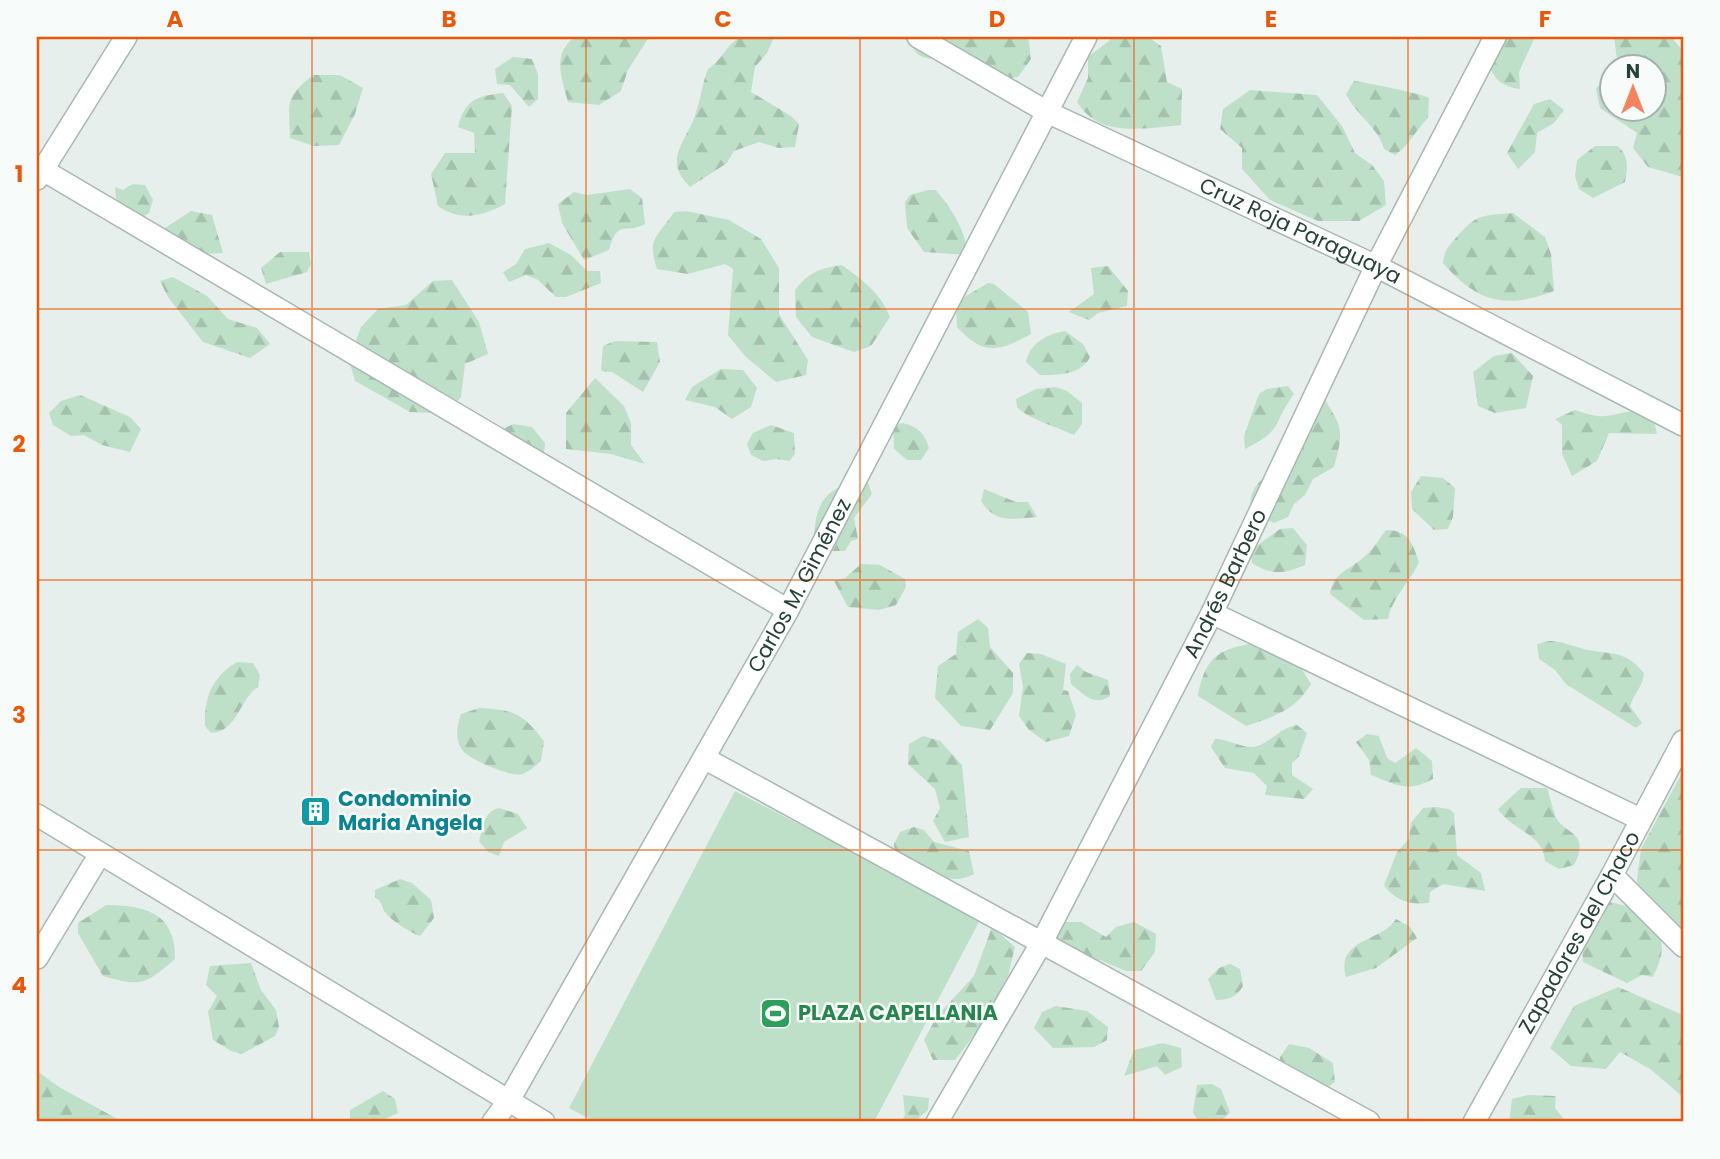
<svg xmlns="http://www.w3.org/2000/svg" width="1720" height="1159" font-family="Poppins,sans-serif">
<defs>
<pattern id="forest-firs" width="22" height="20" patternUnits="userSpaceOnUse" patternTransform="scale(1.75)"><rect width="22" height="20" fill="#bfe0c8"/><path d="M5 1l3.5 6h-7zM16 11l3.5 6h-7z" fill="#a4c1ad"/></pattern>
</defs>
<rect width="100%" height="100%" fill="#e6efeb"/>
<path fill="url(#forest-firs)" d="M575,37H649L628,70L621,91L599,105L568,102C562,79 551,54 575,37Z
M741,37H774L767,53L755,67L751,92L791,116L799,124L795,147L779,148L759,142L734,151L727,163L690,187C661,159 688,141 696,112C701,98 702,84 708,69C723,60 725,45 741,37Z
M907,37H1025L1029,41L1031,59L1018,77L982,82L936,58C919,61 913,50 907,37Z
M1114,37H1148L1161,46L1167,82L1182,89L1181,125C1144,128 1100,139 1077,102L1088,78V57Z
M1502,37H1535L1519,72L1520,89C1501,86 1493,79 1488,61Z
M1614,37H1671L1683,51V177L1648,167L1633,148L1637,133L1600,108L1596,89L1611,67L1612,108H1654V66H1612L1617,59Z
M513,57L532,59L538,74V99L529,107L510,85L497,84L495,69Z
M313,75H340L363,88L355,114L339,145L314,146L290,138C289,103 284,98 313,75Z
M1354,81C1363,82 1424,94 1429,98L1428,118C1415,131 1409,146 1395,155L1384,149C1379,128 1356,115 1346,94Z
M1250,90L1317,95L1342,126L1355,153L1372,165L1384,181L1386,205L1359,221H1318L1270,200L1242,169V148L1220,129L1223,109Z
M503,93L512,106L505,204C483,216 460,222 438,206L431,174L445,153H475L474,133L458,127C465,100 476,96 503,93Z
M1550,99L1564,110L1554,123L1537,133L1535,152L1518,169L1507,153L1534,104Z
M1595,146H1618C1629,157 1628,167 1625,182L1593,198L1579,189L1575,176L1577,160Z
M133,184L145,185L153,200L149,213L142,217L117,209L115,187L123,190Z
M630,189L642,198L645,224C624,235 618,218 609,250L584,260L562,223L558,204L574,192L587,195Z
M928,190H936C953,211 965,229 968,255L924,252L907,228L905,202L910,195Z
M191,211L212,215L223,253L181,255L165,239V228Z
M686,211L729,220L761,239L779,268V314L808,360L806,375L776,382L745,356L728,335L733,269L725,264L688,274L657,269C646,237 659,236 674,212Z
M1513,213L1545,237L1551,254L1554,291C1505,310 1477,302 1443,263C1445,250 1447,248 1455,239C1477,214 1479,216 1513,213Z
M549,243L571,255L587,271H600L601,283L566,297H556L538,280L526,275L509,282L503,272L516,264L525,249Z
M280,252H309L311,264L307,272L266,284L261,268Z
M842,265C862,280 881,293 890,317L871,346L854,352L812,337L796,317L795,290C809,272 820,268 842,265Z
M1108,266L1128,291L1127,306L1098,313L1089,320L1069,312L1094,294L1091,268Z
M173,277L207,296L228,319L257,328L270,344L250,358L203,342L168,297L160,281Z
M452,280L479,322L488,354L465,364L461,397L452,407L435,413L410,412L355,381L349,360L361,327L378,309L406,305L433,281Z
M988,283L994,284L1028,312L1031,334C998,352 984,356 957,327L956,302Z
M1065,331L1083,344L1090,357C1081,375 1058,375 1040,375L1026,362C1030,343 1047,334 1065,331Z
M615,341L657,342L660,362L643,392L612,372L601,371L603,346Z
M1512,353L1533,376L1526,408L1495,413L1478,406L1473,372L1494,356Z
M721,369L743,370L757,388L751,407L732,419L715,407L685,400L692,387Z
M595,378L624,406L631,423V445L645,464L611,454L566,449V413Z
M1288,386L1294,394C1271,425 1286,428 1245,449L1244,436L1259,394L1267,389Z
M1056,387L1067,391L1082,403V424L1074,435C1059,428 1026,418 1017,407L1016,399L1036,389Z
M80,395L130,417L141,429L130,452L102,445L84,435L71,436L53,425L49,413L61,401Z
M1310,399L1325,400C1344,430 1343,432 1334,467L1313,479L1305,495L1294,504L1288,517L1274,523L1250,510C1249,488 1260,479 1278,469C1285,445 1287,413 1310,399Z
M1575,410C1582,412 1590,415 1597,416C1616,418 1630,404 1653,417L1657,434L1609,433L1597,461L1572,476L1562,454V425L1555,419Z
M902,423C917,426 925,433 929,448L921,460H907L894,449L893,427Z
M513,424L532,427L545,443L544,454L503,429Z
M771,425L794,433L795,454L789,461L777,459L763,461L751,455L747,444L753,433Z
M1421,476L1443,478L1455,488L1453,517L1448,529L1434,530L1412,509L1411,492Z
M857,482L868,483L872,494L854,518L858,539L851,541L845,551H823L814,540C815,507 823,488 857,482Z
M984,489L1016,502H1028L1037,517C1014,519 995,524 981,501Z
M1293,528L1307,545L1305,565C1283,574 1273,576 1252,563L1251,550L1280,529Z
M1386,530C1409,531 1412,542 1419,562C1410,582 1392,598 1388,619L1364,620L1330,594C1333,572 1350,570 1364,557C1373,550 1379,539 1386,530Z
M861,564L880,565L905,579L906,587L896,605L879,610L848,607L834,581L845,578Z
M978,619L988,628L990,647L1013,673V693L990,730L961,726L935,698L938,666L956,654L958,632Z
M1267,641L1294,657L1311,684C1296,710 1273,717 1246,726L1198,696C1206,650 1225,648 1267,641Z
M1549,641C1563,641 1574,647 1588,650C1615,655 1624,650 1644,673C1643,687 1634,693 1630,706L1642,723L1636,728L1566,684L1555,670L1539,659L1537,644Z
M1027,653L1041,654L1066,664L1063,690L1068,691L1076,715L1069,736L1046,742L1029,730L1019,716L1023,687L1019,664Z
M237,662L253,663L260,675L258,687C239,699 238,731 211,733L205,726C204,697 212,677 237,662Z
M1077,665L1086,672L1108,680L1110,696C1094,707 1083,694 1071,684L1070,674Z
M479,708C515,710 522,713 544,741L541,761C536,765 530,771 523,774C513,778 470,760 463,751C454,739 457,726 461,714Z
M1297,725L1307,733L1299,756L1292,763V775L1313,789L1304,799L1265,795L1267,786L1254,773L1225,768L1211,747L1215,739C1228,739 1242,748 1253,747C1268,746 1278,728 1297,725Z
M1367,734L1379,736L1387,758L1395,763L1416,748L1432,761L1433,779C1407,793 1397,785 1371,775L1369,760L1356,742Z
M923,736L940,741L962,765L969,837L945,842L933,821L940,808L935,789L908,764L909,744Z
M1683,771V945L1635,894L1641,849Z
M1521,788H1547C1550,797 1552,806 1555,815C1562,835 1592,830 1574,865L1559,869L1545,861C1543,833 1512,831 1498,809Z
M1436,807L1449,809L1454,813L1457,855L1481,873L1485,891L1443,884L1430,892L1429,903C1410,905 1395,901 1384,885L1397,852L1409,839L1411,823L1423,808Z
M499,808L518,814L527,828L504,842L499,856L488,852L479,841C483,828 484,811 499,808Z
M914,827L924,830L934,842L969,851L974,874C948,889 918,866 895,854L894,844L900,832Z
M400,879L412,883L431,900L434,918L420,936C411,933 389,919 384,911C381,904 382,902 375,897V890Z
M1606,901L1643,910C1662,940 1669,943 1653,977L1642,975L1627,983L1583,962L1582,943L1603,917Z
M106,905C145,905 176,913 175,959C145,985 142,987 103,976L78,933V923Z
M1396,919L1410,927L1417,938L1376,968L1346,977C1335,938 1381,943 1396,919Z
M1065,922H1081L1106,937L1116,927L1134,922L1156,934L1155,952L1141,971H1126L1100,960L1066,969L1048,953L1042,935Z
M992,927L1015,947L1003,997L955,1060H933L924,1040L937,1016L974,976Z
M251,963L261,990L276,1010L279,1027L275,1036L242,1054L231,1051L213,1040L208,1012L217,996L206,985L210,966Z
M1230,964L1240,969L1243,986C1237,997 1228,1000 1216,1000L1208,979L1219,968Z
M1618,987L1683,1015V1097L1650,1069L1620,1052L1606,1069L1571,1066L1550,1048L1574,1006Z
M1056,1006L1087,1011L1108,1027L1107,1040L1094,1047L1053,1048L1034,1028L1042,1012Z
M1163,1043L1181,1048L1182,1067L1165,1075L1157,1066L1124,1076L1134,1050Z
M1289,1044L1309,1048L1333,1063L1335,1082L1323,1091L1280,1069V1057Z
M37,1071L59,1087L123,1122H37Z
M1212,1084L1221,1089L1230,1112L1221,1122H1199L1193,1113L1197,1085Z
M383,1091L395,1099L398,1113L383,1120H350V1110Z
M903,1095L929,1098L928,1110L914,1122H901L905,1115Z
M1528,1095L1556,1096L1555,1108L1566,1122H1509L1512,1099Z"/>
<path fill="#bfe0c8" d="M735,791L981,918L874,1122H596L569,1108Z"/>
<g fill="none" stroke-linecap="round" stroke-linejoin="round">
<defs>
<g id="minor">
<path id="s1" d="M918,37L1047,112L1376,266L1683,425"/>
<path d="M43,170L788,610"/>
<path d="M37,179L126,37"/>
<path d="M1212,613L1640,819"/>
<path d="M704,758L1369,1122"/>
<path d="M37,815L544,1122"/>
<path d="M1612,875L1683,946"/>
<path d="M37,958L100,854"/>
<path id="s2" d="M493,1122L509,1100L788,610L1086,37"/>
<path id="s3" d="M937,1122L1042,942L1212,613L1376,266L1495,37"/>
<path id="s4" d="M1474,1122L1612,875L1683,741"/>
</g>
</defs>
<use href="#minor" stroke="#a8b8b2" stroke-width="24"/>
<use href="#minor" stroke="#fff" stroke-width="21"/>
</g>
<path fill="none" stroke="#e8590c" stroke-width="2" stroke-opacity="0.55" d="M312,37V1122M586,37V1122M860,37V1122M1134,37V1122M1408,37V1122M37,309H1683M37,580H1683M37,850H1683"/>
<defs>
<symbol id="building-square" viewBox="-11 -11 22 22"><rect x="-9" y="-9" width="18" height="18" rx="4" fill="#0f9aa8" stroke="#f7fbf9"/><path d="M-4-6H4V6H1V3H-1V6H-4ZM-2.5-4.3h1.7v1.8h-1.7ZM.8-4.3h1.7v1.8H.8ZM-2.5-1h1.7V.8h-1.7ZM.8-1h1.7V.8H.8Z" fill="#fff"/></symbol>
<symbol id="stadium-square" viewBox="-11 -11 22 22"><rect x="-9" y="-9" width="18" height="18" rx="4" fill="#2e9e5b" stroke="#f7fbf9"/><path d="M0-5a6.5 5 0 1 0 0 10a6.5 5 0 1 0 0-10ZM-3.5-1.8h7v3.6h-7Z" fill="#fff"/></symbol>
</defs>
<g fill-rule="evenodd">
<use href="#building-square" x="298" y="794" width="35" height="35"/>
<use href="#stadium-square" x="758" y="996" width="35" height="35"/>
</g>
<g text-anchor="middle" stroke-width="5" stroke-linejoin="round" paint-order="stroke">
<g font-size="21" fill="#24423a" stroke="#f7fbf9">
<text dy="7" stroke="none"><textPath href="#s1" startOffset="429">Cruz Roja Paraguaya</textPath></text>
<text dy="7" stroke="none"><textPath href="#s3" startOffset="611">Andrés Barbero</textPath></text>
<text dy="7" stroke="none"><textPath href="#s2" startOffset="618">Carlos M. Giménez</textPath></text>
<text dy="7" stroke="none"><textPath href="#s4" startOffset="217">Zapadores del Chaco</textPath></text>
</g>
<g font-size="21" font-weight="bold" fill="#0d838f" stroke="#f7fbf9" text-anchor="start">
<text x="338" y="806">Condominio<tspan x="338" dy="24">Maria Angela</tspan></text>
</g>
<g font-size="21" font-weight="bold" fill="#27864d" stroke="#f7fbf9" text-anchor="start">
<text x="798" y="1020">PLAZA CAPELLANIA</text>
</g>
</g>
<rect width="1720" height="1159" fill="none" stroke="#f7fbf9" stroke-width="77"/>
<g transform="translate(1633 88)"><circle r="33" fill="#f7fbf9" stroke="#a3b1ad" stroke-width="2"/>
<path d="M0-5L12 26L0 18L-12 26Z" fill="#f4845f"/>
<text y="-10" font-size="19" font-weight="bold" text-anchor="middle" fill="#24423a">N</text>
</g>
<rect x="38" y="38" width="1644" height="1082" fill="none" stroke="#e8590c" stroke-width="2.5"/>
<g font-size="23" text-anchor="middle" font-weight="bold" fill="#e8590c">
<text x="175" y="27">A</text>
<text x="449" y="27">B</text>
<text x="723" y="27">C</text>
<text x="997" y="27">D</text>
<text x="1271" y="27">E</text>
<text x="1545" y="27">F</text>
<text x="19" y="182">1</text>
<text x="19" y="452">2</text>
<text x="19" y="723">3</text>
<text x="19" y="993">4</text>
</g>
</svg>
